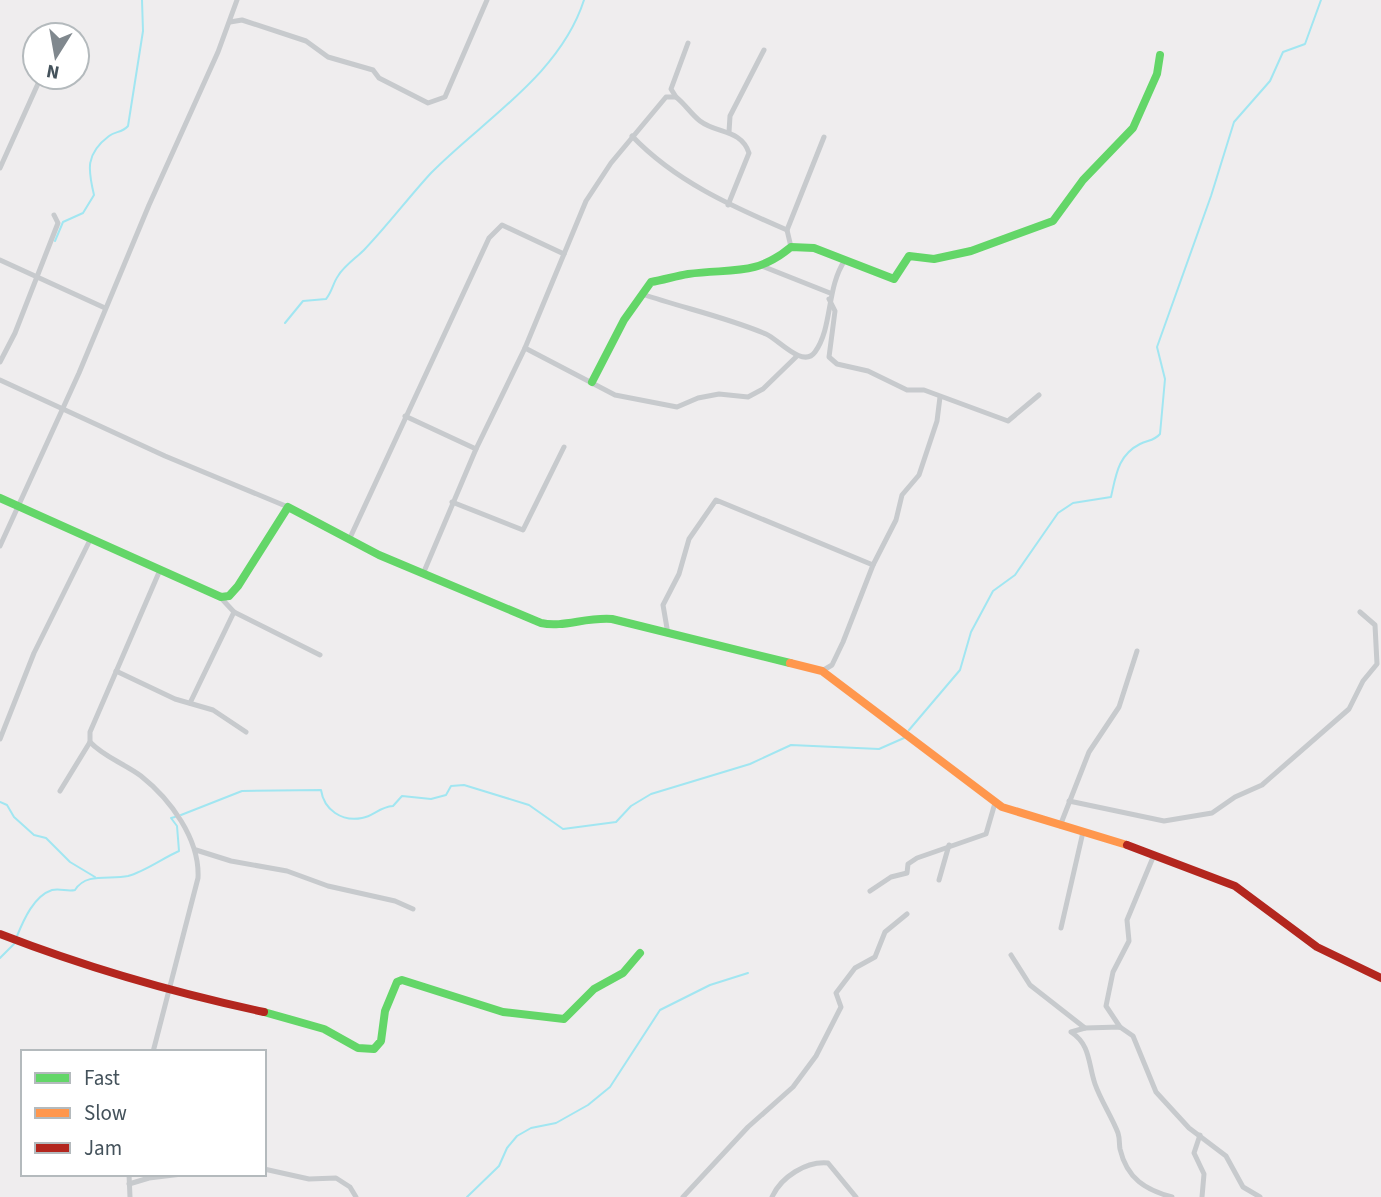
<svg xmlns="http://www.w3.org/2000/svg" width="1381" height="1197" viewBox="0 0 1381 1197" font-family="'Source Sans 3',sans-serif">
<rect width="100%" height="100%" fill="#efedee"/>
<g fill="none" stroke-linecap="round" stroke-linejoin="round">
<!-- stream -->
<g stroke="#a1e6f1" stroke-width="2">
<path d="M55,241L63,222L83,213L94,195C88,170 85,154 109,136C115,131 122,133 128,126L143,31L142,0"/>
<path d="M285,323L303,301L326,299C332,292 333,283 338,276C344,266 356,258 364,250C388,225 408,198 431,173C483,120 560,75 584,0"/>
<path d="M909,730L960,670L971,632L993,591L1015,575L1058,513L1073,503L1111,497C1116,475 1118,455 1140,444C1148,440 1154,441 1160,434L1165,379L1157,347L1211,196L1234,122L1270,81L1283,52L1305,44L1321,0"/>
<polyline points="0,802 7,805 14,817 34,835 46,838 70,862 95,877"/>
<path d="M181,815L242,791L321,790C324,810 342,822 362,818C374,816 379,807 393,806L402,796L431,799L446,795L451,786L464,785L529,805L563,829L616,822L631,806L651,794L750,764L791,745L879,749L904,738"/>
<path d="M17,936C24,919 34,896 52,890C61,888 67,892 75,890C86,872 110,880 128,876C144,872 163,858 179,851L177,826L171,818L175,817"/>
<polyline points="0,958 14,944"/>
<polyline points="467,1197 499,1166 507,1148 517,1136 531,1128 556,1123 588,1105 610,1087 660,1010 710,985 748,973"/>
</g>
<!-- street -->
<g stroke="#c7cacd" stroke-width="5">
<polyline points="230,22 242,20 306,41 328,57 373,70 379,78 428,103 445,97 487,0"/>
<polyline points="676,97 671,89 688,43"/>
<polyline points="729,132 730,116 764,50"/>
<path d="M632,136C675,181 731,206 787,230"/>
<polyline points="0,168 41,77"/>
<polyline points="791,247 787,230 824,137"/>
<polyline points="0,260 105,308"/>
<polyline points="762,266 830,293"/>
<path d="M642,294C683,308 726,317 766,334C778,339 803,369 815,352C833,327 826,288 845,260"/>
<polyline points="829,299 835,311 829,357 837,364 868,371 907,390 924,390 1008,421 1039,395"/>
<polyline points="525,348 615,395 677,407 698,398 719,394 748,397 763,389 797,356"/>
<polyline points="0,362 15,333 58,223 54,215"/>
<polyline points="0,380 165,456 288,507"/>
<polyline points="405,416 476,449"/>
<polyline points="452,502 523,530 564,447"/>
<polyline points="349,540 489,238 502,225 564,254"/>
<polyline points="0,546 79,373 149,205 218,52 237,0"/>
<path d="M423,574L476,449L525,348L586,201L611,163L666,97H676C685,104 691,114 700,121C717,134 741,129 749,153L728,205"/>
<polyline points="221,598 234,612 320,655"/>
<polyline points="668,634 663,605 679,574 689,539 716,500 873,565"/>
<polyline points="116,671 175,699 213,710 246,732"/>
<polyline points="822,671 832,665 843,642 873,565 896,520 902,495 919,475 937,421 940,397"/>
<polyline points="190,703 234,612"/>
<polyline points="0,739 34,653 91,538"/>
<path d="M90,742C104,757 125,764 141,776C170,799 200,839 198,878L153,1052"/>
<polyline points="60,791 90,742 90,732 160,570"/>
<polyline points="1069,801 1164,821 1212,813 1235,797 1262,785 1349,709 1363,681 1377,664 1375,625 1360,612"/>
<polyline points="1060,826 1089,752 1119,707 1137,651"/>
<polyline points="196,850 231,861 287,871 328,886 395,901 413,909"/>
<polyline points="939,880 949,845"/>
<polyline points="870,891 891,877 907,873 908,864 917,858 986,834 995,803"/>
<polyline points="1061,928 1083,832"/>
<polyline points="1011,955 1030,985 1085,1028 1120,1027 1133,1036 1156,1092 1189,1128 1226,1156 1243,1187 1260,1197"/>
<polyline points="1120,1027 1106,1006 1113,972 1129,941 1127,920 1154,855"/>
<path d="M1085,1028L1071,1032C1091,1045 1088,1064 1095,1084C1101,1101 1112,1117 1118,1133C1120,1139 1119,1144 1120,1149C1127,1179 1146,1190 1172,1197"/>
<polyline points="1200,1135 1194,1153 1204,1174 1202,1197"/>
<polyline points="264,1169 309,1179 336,1178 350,1187 356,1197"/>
<polyline points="129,1174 130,1197"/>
<polyline points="129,1184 149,1178 182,1174"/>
<polyline points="683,1197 748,1127 793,1087 816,1056 841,1007 836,993 855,968 875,957 885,932 907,914"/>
<path d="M772,1197C781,1177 806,1161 828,1163L856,1197"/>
</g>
<!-- fast -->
<g stroke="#63d668" stroke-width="8">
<path d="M592,382L624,320L651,282C663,280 676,276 688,274C731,268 755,277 791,247L814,248L894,279L909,256L934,259L971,251L1053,221L1083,180L1133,128L1157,74L1160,55"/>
<path d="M0,498L221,597L229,596L238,586L288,507L379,555L541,623C563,628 585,617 612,619L790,663"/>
<polyline points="264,1012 324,1029 358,1048 374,1049 381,1041 385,1011 397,982 402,980 503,1012 564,1019 594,989 623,973 640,953"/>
</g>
<!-- slow -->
<polyline stroke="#ff974d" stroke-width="8" points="790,663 822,671 1002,807 1127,845"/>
<!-- jam -->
<g stroke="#b3261e" stroke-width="8">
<polyline points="1127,845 1235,886 1317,947 1381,978"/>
<path d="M0,934C85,967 175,993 264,1012"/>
</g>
</g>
<!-- legend -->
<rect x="21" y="1050" width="245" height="126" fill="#ffffff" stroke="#b4babd" stroke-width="2"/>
<rect x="35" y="1073" width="35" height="10" fill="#63d668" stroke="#b4babd" stroke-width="2"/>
<text x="84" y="1085" font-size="21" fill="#44525b">Fast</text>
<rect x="35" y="1108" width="35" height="10" fill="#ff974d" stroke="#b4babd" stroke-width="2"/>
<text x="84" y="1120" font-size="21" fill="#44525b">Slow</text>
<rect x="35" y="1143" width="35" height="10" fill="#b3261e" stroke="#b4babd" stroke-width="2"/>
<text x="84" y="1155" font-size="21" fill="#44525b">Jam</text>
<!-- north arrow -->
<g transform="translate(56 56) rotate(191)"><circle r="33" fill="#ffffff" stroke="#b4babd" stroke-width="2"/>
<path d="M0-5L12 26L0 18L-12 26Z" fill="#80888e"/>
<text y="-10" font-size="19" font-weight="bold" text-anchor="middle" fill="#44525b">N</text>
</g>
</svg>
